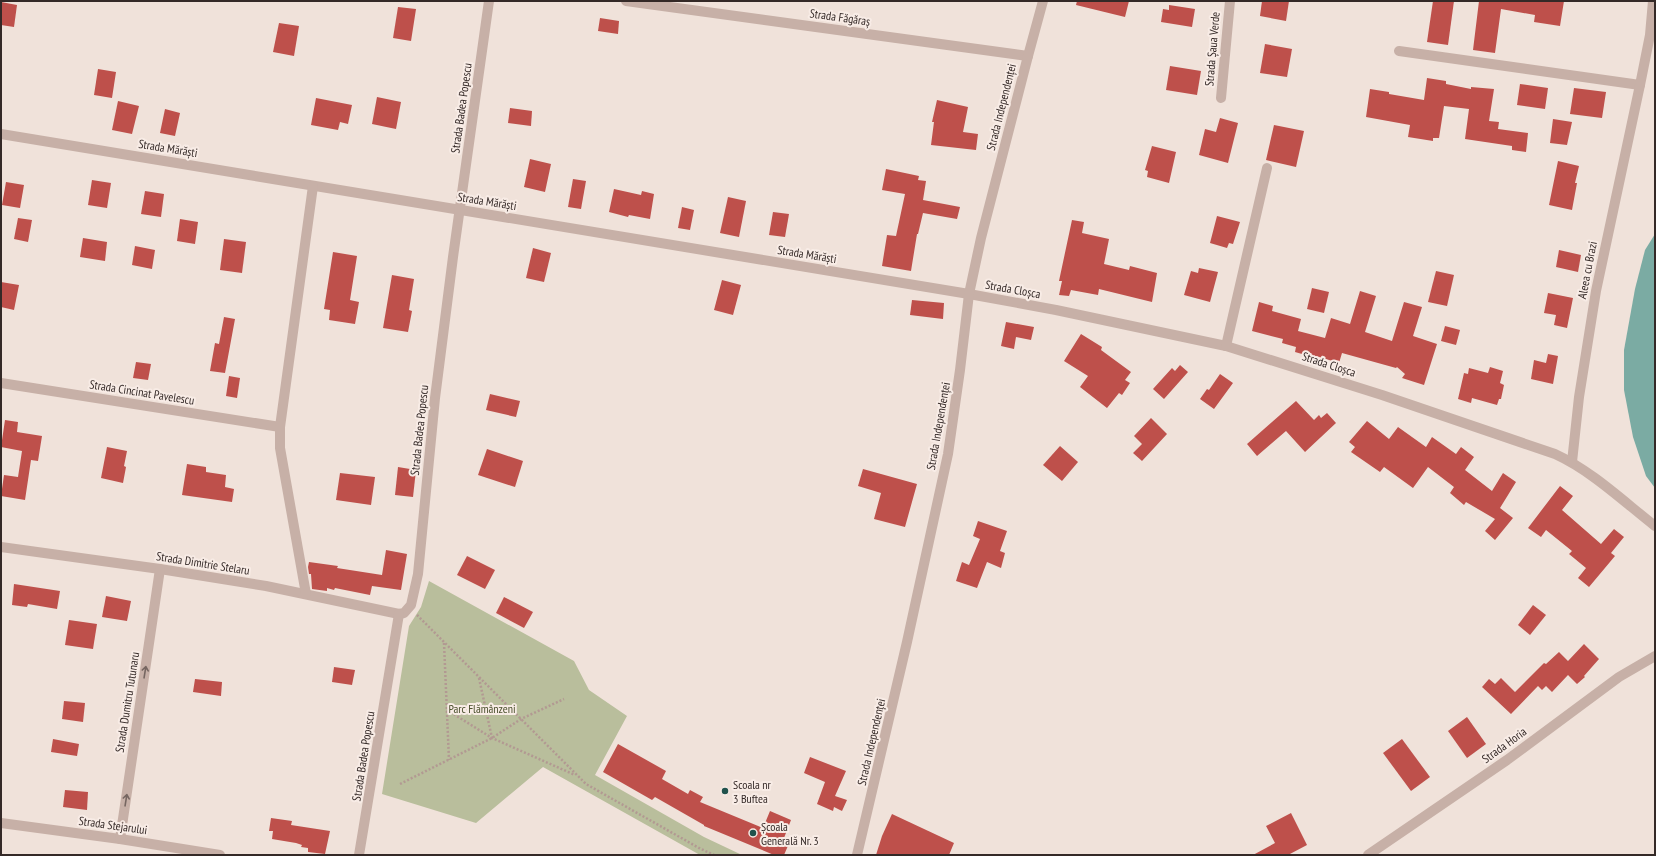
<svg xmlns="http://www.w3.org/2000/svg" width="1656" height="856" viewBox="0 0 1656 856" font-family="'PT Sans Narrow',sans-serif">
<rect width="100%" height="100%" fill="#f0e2da"/>
<!-- green -->
<polygon fill="#b9be9c" points="429,581 574,661 589,690 627,716 595,775 704,837 742,855 700,855 543,767 476,823 382,794 409,626 421,607"/>
<!-- water -->
<polygon fill="#7baba3" points="1655,234 1655,488 1646,476 1633,437 1624,390 1624,350 1635,289 1645,250"/>
<!-- building -->
<g fill="#be504b">
<polygon points="1077,1 1129,1 1125,17 1076,5"/>
<polygon points="1262,1 1289,1 1286,21 1260,16"/>
<polygon points="1433,1 1454,1 1448,45 1427,42"/>
<polygon points="1479,1 1564,1 1560,26 1534,22 1535,15 1501,9 1495,53 1473,50"/>
<polygon points="1,2 17,5 14,27 1,25"/>
<polygon points="1169,5 1195,9 1192,27 1161,22 1163,9 1169,10"/>
<polygon points="398,7 416,9 411,41 393,38"/>
<polygon points="600,18 619,21 618,34 598,31"/>
<polygon points="279,23 299,26 294,56 273,52"/>
<polygon points="1265,44 1292,49 1287,77 1260,73"/>
<polygon points="1170,66 1201,71 1197,95 1166,90"/>
<polygon points="98,69 116,72 112,98 94,95"/>
<polygon points="1427,78 1446,81 1446,84 1471,89 1471,87 1494,89 1489,121 1499,122 1498,129 1528,133 1526,152 1512,150 1512,146 1465,139 1469,109 1444,106 1439,138 1433,138 1433,141 1408,137 1410,125 1366,117 1370,89 1389,92 1389,94 1424,100"/>
<polygon points="1520,84 1548,88 1545,109 1517,105"/>
<polygon points="1574,88 1606,92 1602,118 1570,114"/>
<polygon points="377,97 401,102 396,129 372,124"/>
<polygon points="316,98 352,105 348,124 340,122 338,130 311,125"/>
<polygon points="937,100 968,107 963,132 978,134 976,150 931,145 934,122 932,122"/>
<polygon points="118,101 139,106 132,134 112,130"/>
<polygon points="510,108 532,111 531,126 508,123"/>
<polygon points="165,109 180,113 175,136 160,133"/>
<polygon points="1220,118 1238,123 1228,163 1199,155 1205,129 1216,132"/>
<polygon points="1553,119 1572,122 1567,145 1550,143"/>
<polygon points="1274,125 1304,131 1296,167 1266,160"/>
<polygon points="1152,146 1176,152 1169,183 1147,177 1148,171 1145,170"/>
<polygon points="530,159 551,164 545,192 524,187"/>
<polygon points="1558,161 1579,166 1575,183 1577,183 1572,210 1549,205"/>
<polygon points="886,169 919,176 918,180 926,181 923,200 960,207 957,219 923,213 918,234 917,234 911,271 882,266 887,235 896,236 905,194 882,190"/>
<polygon points="573,179 586,181 581,209 568,207"/>
<polygon points="92,180 111,183 107,208 88,205"/>
<polygon points="6,182 24,185 20,208 2,205"/>
<polygon points="614,189 641,195 642,191 654,194 650,219 629,215 628,217 609,212"/>
<polygon points="145,191 164,194 161,217 141,214"/>
<polygon points="728,197 746,201 739,237 720,233"/>
<polygon points="682,207 694,210 690,230 678,228"/>
<polygon points="773,212 789,214 785,237 769,235"/>
<polygon points="1217,216 1240,222 1233,244 1229,243 1227,248 1210,243"/>
<polygon points="18,218 32,220 28,242 14,239"/>
<polygon points="180,219 198,222 195,244 177,241"/>
<polygon points="1072,220 1084,222 1082,233 1109,239 1104,264 1129,270 1130,266 1157,273 1152,302 1099,289 1098,295 1071,290 1069,296 1059,295 1062,281 1059,281"/>
<polygon points="83,238 107,242 105,261 80,257"/>
<polygon points="224,239 246,242 242,273 220,270"/>
<polygon points="135,246 155,250 152,269 132,265"/>
<polygon points="533,248 551,253 544,282 526,278"/>
<polygon points="1559,250 1581,255 1578,272 1556,267"/>
<polygon points="333,252 357,256 350,300 359,302 355,324 329,320 330,310 324,309"/>
<polygon points="1199,268 1218,272 1210,302 1184,295 1191,271 1198,273"/>
<polygon points="1436,271 1454,275 1447,306 1428,302"/>
<polygon points="392,275 414,279 409,310 412,311 408,332 383,328"/>
<polygon points="722,280 741,285 733,315 714,310"/>
<polygon points="1,282 19,285 14,310 1,307"/>
<polygon points="1312,288 1329,292 1324,313 1307,309"/>
<polygon points="1360,291 1376,296 1365,332 1392,341 1404,302 1422,307 1413,336 1437,344 1424,385 1402,378 1405,374 1397,367 1396,368 1342,353 1339,363 1316,356 1316,358 1295,352 1296,347 1282,343 1283,339 1252,331 1259,302 1273,306 1272,311 1301,319 1298,331 1325,338 1331,318 1350,324"/>
<polygon points="1548,293 1573,298 1567,328 1554,325 1556,315 1544,313"/>
<polygon points="912,300 944,303 943,319 910,315"/>
<polygon points="224,317 235,319 225,373 210,371 215,343 219,344"/>
<polygon points="1006,322 1034,327 1031,340 1016,337 1014,349 1001,346"/>
<polygon points="1445,326 1460,330 1456,345 1441,341"/>
<polygon points="1081,334 1102,347 1101,350 1131,372 1125,380 1130,383 1122,395 1119,393 1107,408 1080,387 1088,376 1064,361"/>
<polygon points="1548,354 1558,356 1553,384 1531,379 1534,360 1546,363"/>
<polygon points="136,362 151,364 148,380 133,378"/>
<polygon points="1180,365 1188,372 1164,399 1153,389 1172,368 1175,371"/>
<polygon points="1490,367 1503,371 1500,383 1504,385 1501,399 1499,399 1497,405 1472,398 1471,403 1458,399 1464,373 1468,374 1469,368 1488,373"/>
<polygon points="1220,374 1233,383 1214,409 1200,399 1207,389 1209,390"/>
<polygon points="229,376 240,378 237,398 226,396"/>
<polygon points="490,394 520,401 516,417 486,410"/>
<polygon points="1296,401 1314,420 1319,415 1321,418 1327,413 1336,423 1305,452 1286,431 1257,456 1247,444"/>
<polygon points="1151,418 1167,434 1142,461 1133,453 1142,444 1134,436"/>
<polygon points="5,420 18,422 17,432 42,436 38,461 31,460 25,500 1,496 4,475 18,477 22,451 1,447"/>
<polygon points="1367,421 1389,439 1398,427 1426,447 1432,437 1456,454 1461,447 1474,457 1465,470 1492,491 1503,473 1516,482 1500,508 1513,518 1495,540 1485,531 1495,519 1466,502 1464,505 1450,493 1454,487 1428,467 1413,488 1384,467 1380,472 1351,452 1355,447 1349,442"/>
<polygon points="1060,446 1078,462 1062,481 1043,465"/>
<polygon points="107,447 127,451 124,466 126,467 123,483 101,478"/>
<polygon points="487,449 523,461 515,487 478,475"/>
<polygon points="187,464 206,467 206,472 226,475 225,487 234,489 232,502 182,495"/>
<polygon points="398,467 416,470 413,497 395,495"/>
<polygon points="863,469 917,484 905,527 874,519 881,493 858,486"/>
<polygon points="340,473 375,477 371,505 336,500"/>
<polygon points="1560,486 1573,496 1562,510 1601,544 1614,529 1624,537 1611,553 1615,556 1589,587 1578,578 1586,568 1569,554 1572,551 1546,530 1541,537 1528,528"/>
<polygon points="978,521 1007,531 1000,551 1005,553 1001,568 987,562 977,588 956,581 962,562 969,565 980,539 973,536"/>
<polygon points="386,550 407,554 401,590 372,586 370,595 335,588 334,590 327,588 327,591 312,589 311,574 309,574 308,567 309,562 338,566 337,568 382,575"/>
<polygon points="467,556 495,570 485,589 457,575"/>
<polygon points="14,584 60,591 57,609 28,604 27,607 12,605"/>
<polygon points="106,596 131,601 127,621 102,617"/>
<polygon points="504,597 533,612 524,628 496,613"/>
<polygon points="1533,605 1546,615 1530,635 1518,625"/>
<polygon points="69,620 97,624 93,649 65,645"/>
<polygon points="1584,644 1599,659 1584,676 1585,677 1577,684 1568,675 1552,692 1546,686 1542,690 1538,686 1511,714 1482,687 1489,679 1495,684 1501,678 1515,692 1544,663 1546,664 1559,652 1568,661"/>
<polygon points="334,667 355,670 352,685 332,682"/>
<polygon points="195,679 222,682 221,696 193,692"/>
<polygon points="64,701 85,703 83,722 62,719"/>
<polygon points="1467,717 1486,744 1467,758 1448,731"/>
<polygon points="53,739 79,744 77,756 51,752"/>
<polygon points="1402,739 1430,777 1411,791 1383,753"/>
<polygon points="618,744 666,771 662,779 688,794 690,790 703,797 700,802 763,828 770,811 791,820 784,838 790,841 784,855 774,855 704,826 704,825 655,797 652,800 603,772"/>
<polygon points="810,757 846,771 835,796 847,800 842,811 834,807 833,811 817,804 825,782 804,773"/>
<polygon points="65,790 88,792 87,810 63,807"/>
<polygon points="1291,813 1307,845 1288,855 1253,855 1275,843 1266,826"/>
<polygon points="892,814 954,843 949,855 876,855 882,836"/>
<polygon points="271,818 292,821 291,825 330,831 325,854 308,852 308,848 301,847 302,845 296,843 272,839 273,831 269,831"/>
</g>
<g fill="none" stroke-linecap="round" stroke-linejoin="round">
<!-- path -->
<g stroke="#b29992" stroke-width="2.5" stroke-dasharray="2 2" stroke-linecap="butt">
<polyline points="417,615 586,784 699,848 714,855"/>
<polyline points="444,643 449,760"/>
<polyline points="479,678 492,738"/>
<polyline points="447,710 492,738 575,775"/>
<polyline points="400,784 492,738 521,719 564,699"/>
</g>
<!-- minor -->
<g stroke="#c7b0a7" stroke-width="10">
<polyline points="626,1 1028,56"/>
<polyline points="1399,51 1640,85"/>
<polyline points="1221,98 1230,1"/>
<path d="M1,134L969,294L1056,310L1226,346L1382,395L1555,454C1592,471 1623,501 1655,526"/>
<polyline points="1226,346 1267,168"/>
<polyline points="1,383 280,427"/>
<polyline points="1572,462 1579,397 1596,291 1640,85 1650,35 1653,1"/>
<polyline points="1,547 160,569 266,586 399,614"/>
<polyline points="306,594 280,448 280,427 313,186"/>
<polyline points="399,614 404,613 411,605 418,574 435,398 453,257 489,1"/>
<polyline points="1,823 120,839 220,855"/>
<polyline points="120,839 160,569"/>
<polyline points="359,855 399,614"/>
<polyline points="857,855 907,642 948,454 960,370 969,294 981,238 1028,56 1043,1"/>
<polyline points="1368,855 1507,760 1619,677 1655,656"/>
</g>
</g>
<!-- one-way arrows -->
<defs><path id="oneway-shaft" d="M-6 0H5M1.5-3L5.5 0L1.5 3" fill="none" stroke-width="1.6" stroke-linecap="round" stroke-linejoin="round"/></defs>
<g stroke="#766661">
<use href="#oneway-shaft" transform="translate(145 672) rotate(-81)"/>
<use href="#oneway-shaft" transform="translate(126 800) rotate(-81)"/>
</g>
<!-- markers -->
<g fill="#20524c" stroke="#f8ece6" stroke-width="1.5">
<circle cx="725" cy="791" r="4"/>
<circle cx="753" cy="833" r="4"/>
</g>
<g text-anchor="middle" dominant-baseline="central" stroke-width="4" stroke-linejoin="round" paint-order="stroke">
<!-- street labels -->
<g font-size="12" fill="#342927" stroke="#f8ece6">
<text transform="translate(840 17) rotate(8)">Strada Făgăraș</text>
<text transform="translate(1212 49) rotate(-85)">Strada Șaua Verde</text>
<text transform="translate(1001 107) rotate(-76)">Strada Independenței</text>
<text transform="translate(461 108) rotate(-82)">Strada Badea Popescu</text>
<text transform="translate(168 148) rotate(9)">Strada Mărăști</text>
<text transform="translate(487 201) rotate(9)">Strada Mărăști</text>
<text transform="translate(807 254) rotate(9)">Strada Mărăști</text>
<text transform="translate(1587 270) rotate(-79)">Aleea cu Brazi</text>
<text transform="translate(1013 289) rotate(10)">Strada Cloșca</text>
<text transform="translate(1329 364) rotate(18)">Strada Cloșca</text>
<text transform="translate(142 392) rotate(9)">Strada Cincinat Pavelescu</text>
<text transform="translate(938 426) rotate(-80)">Strada Independenței</text>
<text transform="translate(419 430) rotate(-84)">Strada Badea Popescu</text>
<text transform="translate(203 563) rotate(9)">Strada Dimitrie Stelaru</text>
<text transform="translate(127 702) rotate(-81)">Strada Dumitru Tutunaru</text>
<text transform="translate(871 742) rotate(-77)">Strada Independenței</text>
<text transform="translate(1504 745) rotate(-36)">Strada Horia</text>
<text transform="translate(363 756) rotate(-81)">Strada Badea Popescu</text>
<text transform="translate(113 825) rotate(8)">Strada Stejarului</text>
</g>
<!-- park labels -->
<g font-size="12" fill="#4a502d" stroke="#f8ece6">
<text x="482" y="708">Parc Flămânzeni</text>
</g>
<!-- poi labels -->
<g font-size="12" fill="#342927" stroke="#f8ece6" text-anchor="start">
<text x="733" y="784">Scoala nr<tspan x="733" dy="14">3 Buftea</tspan></text>
<text x="761" y="826">Școala<tspan x="761" dy="14">Generală Nr. 3</tspan></text>
</g>
</g>
<!-- border -->
<rect width="1656" height="856" fill="none" stroke="#342927" stroke-width="4"/>
</svg>
